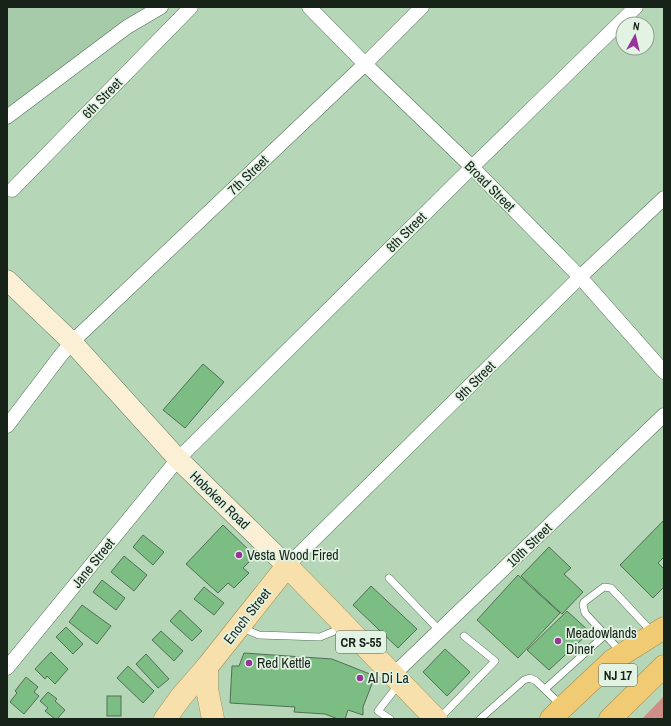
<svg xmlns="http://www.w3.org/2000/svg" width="671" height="726" viewBox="0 0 671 726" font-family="'Archivo Narrow',sans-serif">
<rect width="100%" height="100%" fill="#b6d6b8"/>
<!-- built -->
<polygon fill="#a5cba8" points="7,7 147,7 147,10 7,125"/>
<!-- green -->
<polygon fill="#cf8e86" points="664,696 664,719 642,719"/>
<!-- building -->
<g fill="#7cbd84" stroke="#526f55">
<polygon points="203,364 224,382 185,428 163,410"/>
<polygon points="664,520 664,557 658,563 664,569 664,587 653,598 620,565"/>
<polygon points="223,525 255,556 243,568 249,573 234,588 228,583 218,593 186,564"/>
<polygon points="143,535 164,552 153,565 133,547"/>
<polygon points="549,547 571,568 564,574 583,592 562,614 521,576"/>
<polygon points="124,556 147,575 134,591 111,572"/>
<polygon points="518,575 560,613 518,658 477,620"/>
<polygon points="102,580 125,598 116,610 93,592"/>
<polygon points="371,586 417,629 398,648 353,605"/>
<polygon points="204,587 224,603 214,615 194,599"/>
<polygon points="82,605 111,626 97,644 69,622"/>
<polygon points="180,610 202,631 192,641 170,621"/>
<polygon points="567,611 590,632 549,670 527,650"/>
<polygon points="66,627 83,644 73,654 56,637"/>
<polygon points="161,631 183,651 174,661 152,640"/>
<polygon points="445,649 470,672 447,696 423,672"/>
<polygon points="51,652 68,669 55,684 47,676 45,679 35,669"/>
<polygon points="244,653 332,659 375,676 363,707 363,715 348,710 345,719 338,719 325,714 294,712 295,707 230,703 232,666 239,666"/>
<polygon points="146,654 169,679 158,688 136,664"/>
<polygon points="128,666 154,691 143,703 117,678"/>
<polygon points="26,677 38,687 34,692 39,696 24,714 10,702 17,693 15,691"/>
<polygon points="48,692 57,699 55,701 65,710 57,719 55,719 45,711 48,708 40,701"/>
<rect x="107" y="696" width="14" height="20"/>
</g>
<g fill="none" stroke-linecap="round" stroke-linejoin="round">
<defs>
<g id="lane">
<polyline points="389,578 440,631"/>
<polyline points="242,628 259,635 320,637 344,627"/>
<polyline points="621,652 585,613 583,605 584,602 604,587 611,588 652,632"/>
<polyline points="545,689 605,635"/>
<polyline points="390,719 378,711 399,684"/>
<polyline points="439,719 495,661 464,636"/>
<polyline points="480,719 524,680 530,678 536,681 562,706"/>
</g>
<g id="street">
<polyline points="309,7 365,64 472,167 580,277 664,372"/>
<polyline points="7,117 127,27 161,7"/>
<polyline points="12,190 191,7"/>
<polyline points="7,426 61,355 72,342 365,64 422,7"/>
<polyline points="287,566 580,277 664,198"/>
<polyline points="7,668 178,459 472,167 636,7"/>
<polyline points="393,675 664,415"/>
</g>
<polyline id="secondary" points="7,280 72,342 178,459 287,566"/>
<g id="primary">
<polyline points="207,667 207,689 213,719"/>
<polyline points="165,719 181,697 207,667 287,566 436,719"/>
</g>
<g id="highway">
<polyline points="551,719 563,707 613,660 664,628"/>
<polyline points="610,719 664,666"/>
</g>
</defs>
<!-- lane casing -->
<use href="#lane" stroke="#537056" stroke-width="8"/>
<!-- street casing -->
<use href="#street" stroke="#537056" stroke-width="15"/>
<!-- secondary casing -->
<use href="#secondary" stroke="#537056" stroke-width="21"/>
<!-- primary casing -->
<use href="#primary" stroke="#a59053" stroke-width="23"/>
<!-- highway casing -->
<use href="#highway" stroke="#a59053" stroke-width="23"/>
<!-- lane -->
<use href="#lane" stroke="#fff" stroke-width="7"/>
<!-- street -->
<use href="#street" stroke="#fff" stroke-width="14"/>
<!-- secondary -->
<use href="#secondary" stroke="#fbefd5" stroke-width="20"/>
<!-- primary -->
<use href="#primary" stroke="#f7e0ab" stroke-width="22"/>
<!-- highway -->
<use href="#highway" stroke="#f1cb73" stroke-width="22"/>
</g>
<!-- markers -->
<g fill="#973399" stroke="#e2f2e3" stroke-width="1.5">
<circle cx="239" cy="555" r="4"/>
<circle cx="558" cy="641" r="4"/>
<circle cx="249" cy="663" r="4"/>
<circle cx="360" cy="678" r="4"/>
</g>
<g text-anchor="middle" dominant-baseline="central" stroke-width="3.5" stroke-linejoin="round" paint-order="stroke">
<!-- shield labels -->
<g fill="#e2f2e3" stroke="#546155" stroke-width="1">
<rect x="336" y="631" width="50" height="22" rx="3"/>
<rect x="599" y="664" width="38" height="22" rx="3"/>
</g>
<g font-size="13" font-weight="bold" fill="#172318">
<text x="361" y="642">CR S-55</text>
<text x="618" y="675">NJ 17</text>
</g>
<!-- street labels -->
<g font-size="14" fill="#172318" stroke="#e2f2e3">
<text transform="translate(102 98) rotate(-46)">6th Street</text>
<text transform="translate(248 175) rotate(-44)">7th Street</text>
<text transform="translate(490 186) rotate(45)">Broad Street</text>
<text transform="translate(406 232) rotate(-45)">8th Street</text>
<text transform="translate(475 381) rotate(-45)">9th Street</text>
<text transform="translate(220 500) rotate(44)">Hoboken Road</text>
<text transform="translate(529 545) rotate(-44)">10th Street</text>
<text transform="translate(93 563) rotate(-51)">Jane Street</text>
<text transform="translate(247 616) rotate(-52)">Enoch Street</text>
</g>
<!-- poi labels -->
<g font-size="14" fill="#172318" stroke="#e2f2e3" text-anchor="start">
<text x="247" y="555">Vesta Wood Fired</text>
<text x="566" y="633">Meadowlands<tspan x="566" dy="16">Diner</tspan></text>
<text x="257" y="663">Red Kettle</text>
<text x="368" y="678">Al Di La</text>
</g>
</g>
<!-- border -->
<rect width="671" height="726" fill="none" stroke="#172318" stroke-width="16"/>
<!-- north arrow -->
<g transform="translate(635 36) rotate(8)"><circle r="19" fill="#e2f2e3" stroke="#919f92"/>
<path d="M0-3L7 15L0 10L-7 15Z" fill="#973399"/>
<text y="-6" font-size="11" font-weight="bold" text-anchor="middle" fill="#172318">N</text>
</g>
</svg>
